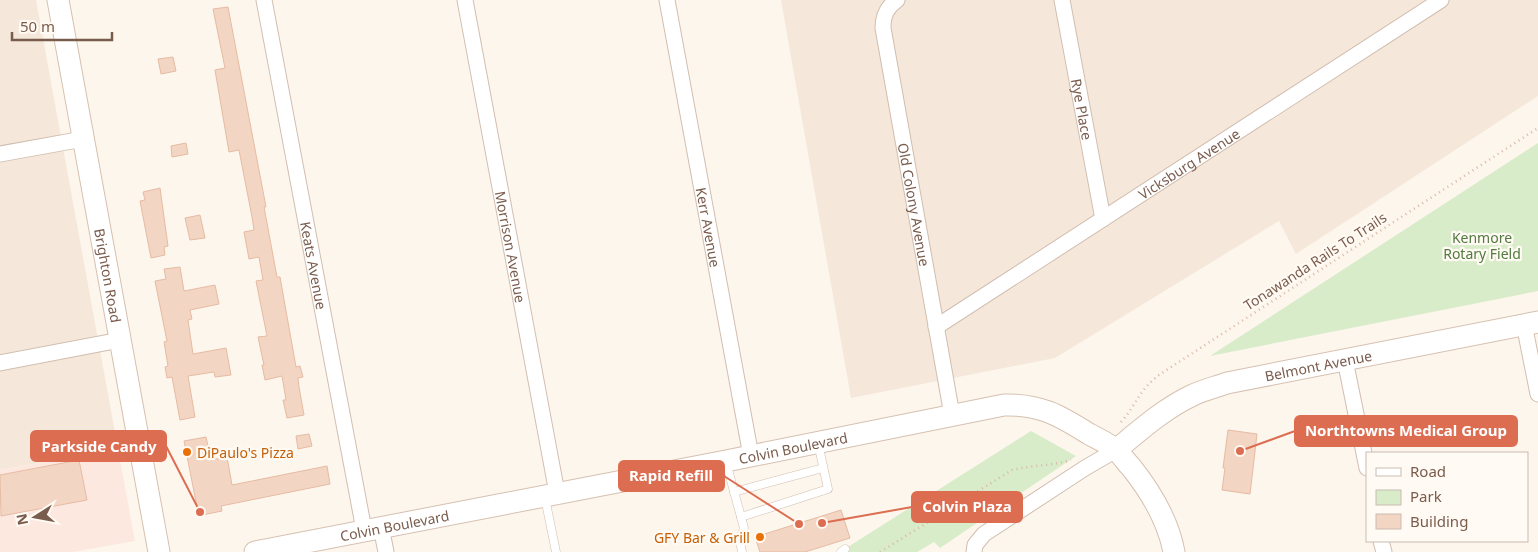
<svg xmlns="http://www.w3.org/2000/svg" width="1538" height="552" viewBox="0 0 1538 552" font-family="'Noto Sans',sans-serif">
<rect width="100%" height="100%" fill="#fdf6ec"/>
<!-- residential -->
<g fill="#f5e8da">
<polygon points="0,0 36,0 118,449 0,470"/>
<polygon points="781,0 1538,0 1538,96 1296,254 1279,221 1055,358 851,398"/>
</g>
<!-- commercial -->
<polygon fill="#fde8e0" points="118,449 135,541 73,552 0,552 0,470"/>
<!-- green -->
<g fill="#d8ecc9">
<polygon points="1538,143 1538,291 1210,356"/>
<polygon points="1031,431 1076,456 940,548 934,542 917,552 840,552"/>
</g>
<!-- building -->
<g fill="#f3d5c3" stroke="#e6bba3">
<polygon points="228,7 266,207 264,207 277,277 280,277 296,367 300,366 303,377 298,378 299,387 304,415 287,418 283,400 286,400 282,376 265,380 262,365 264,365 258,337 267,336 256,281 263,280 259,257 249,259 244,232 254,230 252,217 239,150 229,152 215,70 225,68 213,9"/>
<polygon points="173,57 176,71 161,74 158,59"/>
<polygon points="186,143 188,154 172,157 171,146"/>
<polygon points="160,188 168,246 164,247 165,255 151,258 140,201 145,200 143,192"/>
<polygon points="200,215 205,238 190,240 185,218"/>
<polygon points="180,267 184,291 215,285 219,304 190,310 192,319 188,320 193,354 226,348 231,375 215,377 214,372 188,376 195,417 180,420 172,377 167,378 165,367 168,366 164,342 167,341 155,281 166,279 164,269"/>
<polygon points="1228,430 1257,434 1250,494 1222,490 1225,468 1223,468"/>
<polygon points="309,434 312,446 298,449 296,436"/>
<polygon points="206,437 211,460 227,457 232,485 327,466 330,484 221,506 222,511 202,515 198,512 184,441"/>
<polygon points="79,460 87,500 1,516 0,475"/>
<polygon points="841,510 850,538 805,552 760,552 755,537"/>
</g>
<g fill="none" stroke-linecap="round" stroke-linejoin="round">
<defs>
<g id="lane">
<polyline points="726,462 744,528 740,541 742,552"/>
<polyline points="734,492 823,468"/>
<polyline points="545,498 556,552"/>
<polyline points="741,517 828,489 818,443"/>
<polyline points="841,552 845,549"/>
</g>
<g id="street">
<path id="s1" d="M264,0L364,530"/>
<path id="s2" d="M465,0L557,493"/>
<path id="s3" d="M667,0L751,456"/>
<path id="s4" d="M897,0C887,7 883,15 883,28L952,415"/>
<path id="s5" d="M1062,0L1103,219"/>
<polyline points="0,154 83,139"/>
<polyline points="1524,324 1538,394"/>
<path id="s6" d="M936,327L1441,0"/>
<polyline points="1345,360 1367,468"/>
<polyline points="0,363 120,340"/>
<polyline points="381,527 386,552"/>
<polyline points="1381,541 1384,552"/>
<polyline points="974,552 975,545 984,534 1085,468 1116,450"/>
</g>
<g id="secondary">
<path id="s7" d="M58,0L159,552"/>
<path id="s8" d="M1116,450C1140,430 1165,408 1193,395C1204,390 1216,387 1227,383L1538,322"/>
<path id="s9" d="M255,552L726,461L1004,405C1040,404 1059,415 1089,434C1098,439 1108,443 1116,450C1121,454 1126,462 1131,467C1151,492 1168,520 1174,552"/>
</g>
</defs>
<!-- lane casing -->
<use href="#lane" stroke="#d1beb0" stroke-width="9"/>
<!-- street casing -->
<use href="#street" stroke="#d1beb0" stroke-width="17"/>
<!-- secondary casing -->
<use href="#secondary" stroke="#d6c0b0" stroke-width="23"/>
<!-- path -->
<g stroke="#d9b8a5" stroke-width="2.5" stroke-dasharray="1 4" stroke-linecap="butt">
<path d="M1121,422C1137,404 1139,390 1159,375L1538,128"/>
<path d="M880,552L1012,470C1032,465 1052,466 1071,460"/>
</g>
<!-- lane -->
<use href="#lane" stroke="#fff" stroke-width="8"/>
<!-- street -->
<use href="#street" stroke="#fff" stroke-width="15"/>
<!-- secondary -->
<use href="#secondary" stroke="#fff" stroke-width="21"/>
</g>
<!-- markers -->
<g fill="#e8710a" stroke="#fffaf3" stroke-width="2">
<circle cx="187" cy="452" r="5"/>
<circle cx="760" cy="537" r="5"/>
</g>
<g text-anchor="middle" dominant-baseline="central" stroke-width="4.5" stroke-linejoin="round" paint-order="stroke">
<!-- street labels -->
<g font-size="14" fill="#7a5c4d" stroke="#fffaf3">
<text stroke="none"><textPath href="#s5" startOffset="111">Rye Place</textPath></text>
<text stroke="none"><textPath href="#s6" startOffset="301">Vicksburg Avenue</textPath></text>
<text stroke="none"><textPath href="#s4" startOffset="212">Old Colony Avenue</textPath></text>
<text stroke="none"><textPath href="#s3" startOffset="231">Kerr Avenue</textPath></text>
<text stroke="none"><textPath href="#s2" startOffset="251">Morrison Avenue</textPath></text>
<text transform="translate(1315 261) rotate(-33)">Tonawanda Rails To Trails</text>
<text stroke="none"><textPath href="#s1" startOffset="270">Keats Avenue</textPath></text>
<text stroke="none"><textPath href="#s7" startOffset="280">Brighton Road</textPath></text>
<text stroke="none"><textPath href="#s8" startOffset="224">Belmont Avenue</textPath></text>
<text stroke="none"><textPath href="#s9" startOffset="548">Colvin Boulevard</textPath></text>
<text stroke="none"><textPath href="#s9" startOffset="142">Colvin Boulevard</textPath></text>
</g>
<!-- park labels -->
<g font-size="14" fill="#537a41" stroke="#fffaf3">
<text x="1482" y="237">Kenmore<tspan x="1482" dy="16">Rotary Field</tspan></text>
</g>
<!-- food labels -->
<g font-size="14" fill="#c56008" stroke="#fffaf3" text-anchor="start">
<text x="197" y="452">DiPaulo's Pizza</text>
<text x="750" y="537" text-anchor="end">GFY Bar &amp; Grill</text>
</g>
</g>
<!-- callouts -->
<path fill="none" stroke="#dc6d51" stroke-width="2" d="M1240 451L1295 431M200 512L166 446M799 524L724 476M822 523L912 507"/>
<g fill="#dc6d51" stroke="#fffaf3" stroke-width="2">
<circle cx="1240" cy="451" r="5"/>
<circle cx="200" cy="512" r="5"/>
<circle cx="799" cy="524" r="5"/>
<circle cx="822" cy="523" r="5"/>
</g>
<g fill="#dc6d51" stroke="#dc6d51" stroke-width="2">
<rect x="1295" y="416" width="222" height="30" rx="5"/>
<rect x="31" y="431" width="135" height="30" rx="5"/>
<rect x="619" y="461" width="105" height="30" rx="5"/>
<rect x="912" y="492" width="110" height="30" rx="5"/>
</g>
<g font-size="15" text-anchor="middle" font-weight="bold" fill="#fff">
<text x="1406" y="436">Northtowns Medical Group</text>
<text x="99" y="452">Parkside Candy</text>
<text x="671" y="481">Rapid Refill</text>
<text x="967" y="512">Colvin Plaza</text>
</g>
<!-- legend -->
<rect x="1366" y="452" width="162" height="90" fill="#fffaf3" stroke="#cabbb1"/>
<rect x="1376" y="468" width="25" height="8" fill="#ffffff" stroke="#cabbb1"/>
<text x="1410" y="477" font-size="15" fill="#7a5c4d">Road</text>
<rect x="1376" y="490" width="25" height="15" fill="#d8ecc9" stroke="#cabbb1"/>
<text x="1410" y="502" font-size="15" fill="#7a5c4d">Park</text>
<rect x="1376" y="514" width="25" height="15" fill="#f3d5c3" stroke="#cabbb1"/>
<text x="1410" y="527" font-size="15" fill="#7a5c4d">Building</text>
<!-- north arrow -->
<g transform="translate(35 517) rotate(259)" stroke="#fffaf3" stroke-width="4" paint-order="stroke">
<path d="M0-4L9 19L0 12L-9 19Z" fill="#7a5c4d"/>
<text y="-8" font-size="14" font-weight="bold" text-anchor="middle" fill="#7a5c4d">N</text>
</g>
<!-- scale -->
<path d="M12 32v8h100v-8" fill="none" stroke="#7a5c4d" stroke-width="2.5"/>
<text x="20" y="32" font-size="15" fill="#7a5c4d" stroke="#fffaf3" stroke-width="4" paint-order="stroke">50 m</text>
</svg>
